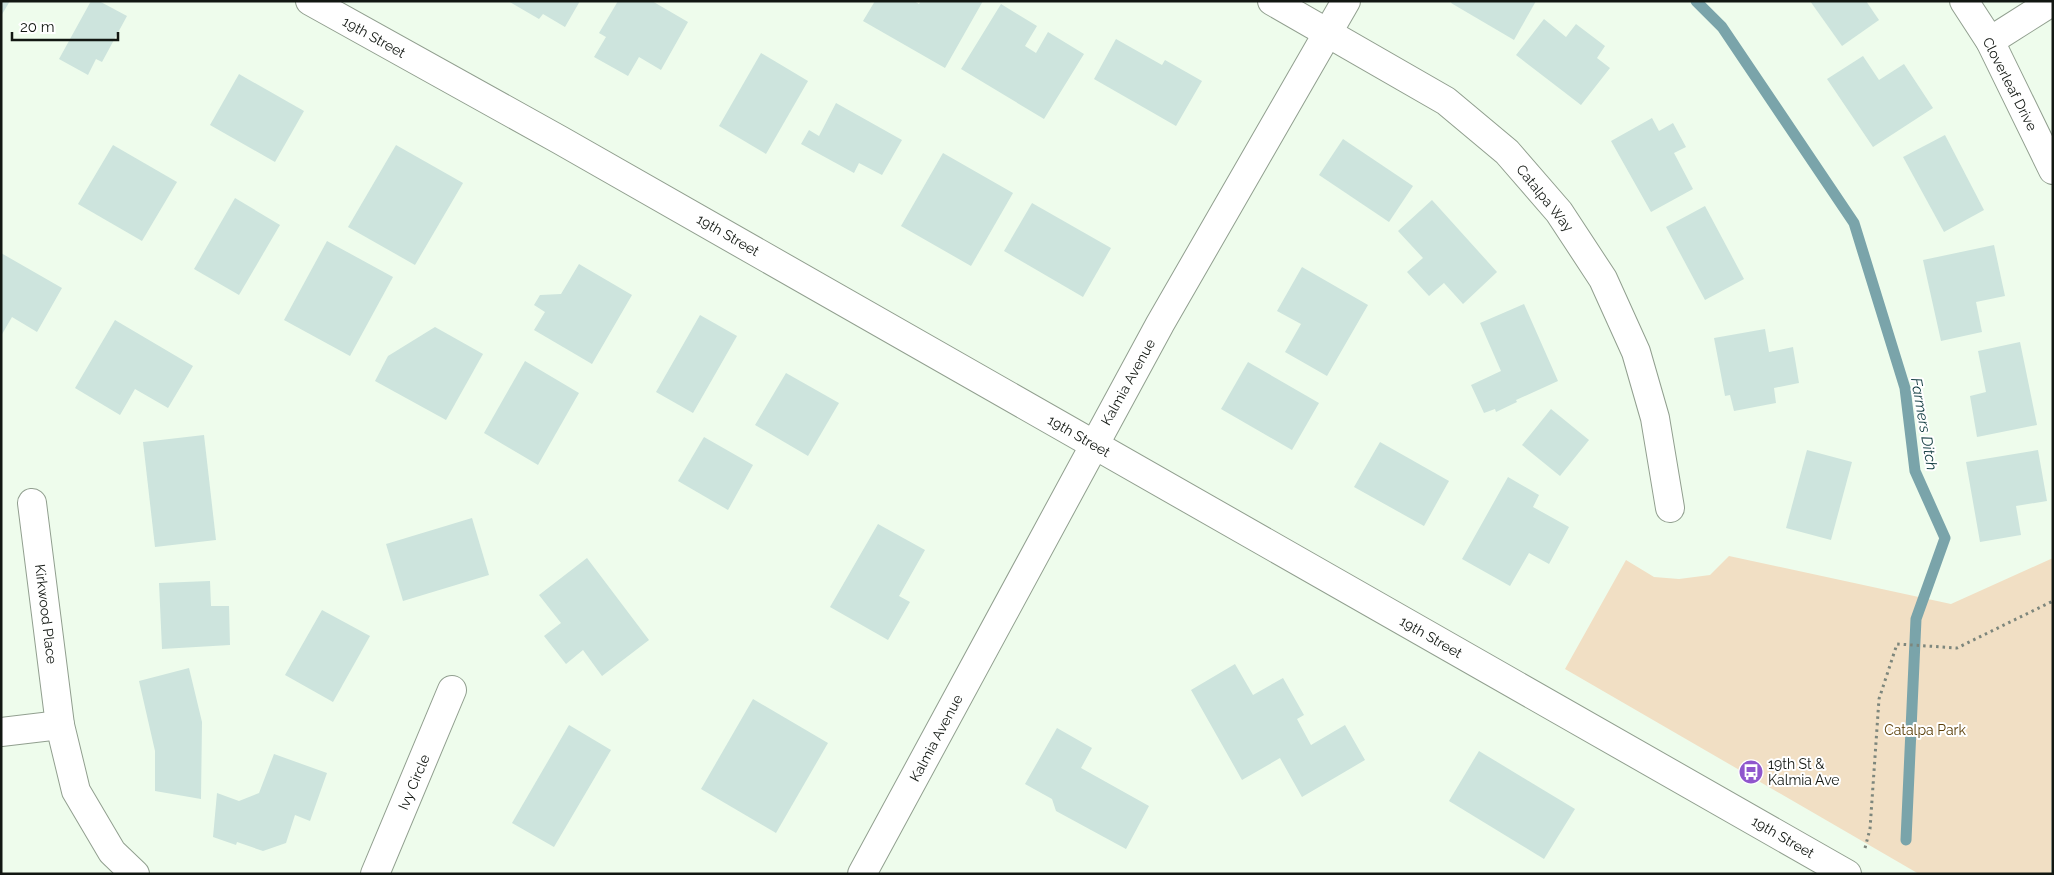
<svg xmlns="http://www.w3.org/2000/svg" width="2054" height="875" viewBox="0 0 2054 875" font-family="Raleway,sans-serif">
<rect width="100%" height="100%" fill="#eefcec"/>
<!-- green -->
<polygon fill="#f1dfc4" points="1729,556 1951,604 2053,558 2051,874 1919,874 1565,669 1626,560 1654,577 1679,579 1710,575"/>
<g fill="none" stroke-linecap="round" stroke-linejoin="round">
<!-- stream -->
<polyline stroke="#7aa4aa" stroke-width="11" points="1696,1 1722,27 1854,223 1905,388 1915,471 1945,538 1916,619 1906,840"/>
</g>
<!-- building -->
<g fill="#cde4dd">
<polygon points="1,1 10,1 1,16"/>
<polygon points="91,1 99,1 127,16 102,62 96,59 88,75 59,59"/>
<polygon points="508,1 580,1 565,27 543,14 539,19"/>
<polygon points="618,1 652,1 688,22 661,70 639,57 628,76 594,57 606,37 599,33"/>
<polygon points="875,1 914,1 919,4 921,1 983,1 945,68 863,21"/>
<polygon points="1452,1 1536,1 1514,40 1451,3"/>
<polygon points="1810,1 1866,1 1879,20 1842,46"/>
<polygon points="1001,4 1037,26 1025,46 1036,53 1048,32 1084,54 1044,119 961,69"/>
<polygon points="1544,19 1566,37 1576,24 1605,46 1597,58 1610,68 1581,105 1516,55"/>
<polygon points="1116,39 1162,65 1165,60 1202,81 1176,126 1094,79"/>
<polygon points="761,53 808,81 766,154 719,126"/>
<polygon points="1863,56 1879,80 1904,64 1933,108 1873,147 1827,79"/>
<polygon points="239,74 304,111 275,162 210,125"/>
<polygon points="836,103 902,140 882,175 859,163 854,173 801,144 809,130 819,136"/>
<polygon points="1652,118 1659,131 1673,123 1686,147 1674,153 1693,189 1651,212 1611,141"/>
<polygon points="1945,135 1984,210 1944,232 1903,157"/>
<polygon points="1343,139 1413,186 1389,222 1319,175"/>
<polygon points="113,145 177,182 142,241 78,204"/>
<polygon points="396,145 463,183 415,265 348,227"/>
<polygon points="943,153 1013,193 971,266 901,226"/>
<polygon points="235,198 280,225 239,295 194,269"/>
<polygon points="1432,200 1497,272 1463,304 1444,283 1429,296 1407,272 1423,258 1398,231"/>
<polygon points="1032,203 1111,248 1083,297 1004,251"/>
<polygon points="1705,206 1744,279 1705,300 1666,227"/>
<polygon points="327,241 393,277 350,356 284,320"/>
<polygon points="1994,245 2005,296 1976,302 1982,332 1941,341 1923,260"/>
<polygon points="1,253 62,288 37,332 12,317 1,336"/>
<polygon points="579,264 632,295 592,364 534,330 545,312 534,305 540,295 561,294"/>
<polygon points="1302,267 1368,305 1327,376 1285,352 1301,324 1277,311"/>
<polygon points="1524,304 1558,381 1516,400 1517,402 1496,412 1495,409 1484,413 1471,385 1501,371 1480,323"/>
<polygon points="700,315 737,336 693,413 656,392"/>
<polygon points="115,320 193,366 168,408 135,389 120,415 75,388"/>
<polygon points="435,327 483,354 446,420 375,381 388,356"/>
<polygon points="1765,329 1769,352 1793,347 1799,383 1774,388 1776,403 1734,411 1730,395 1725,396 1714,338"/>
<polygon points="2020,342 2037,425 1977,437 1970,396 1986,392 1978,351"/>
<polygon points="525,361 579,393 538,465 484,433"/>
<polygon points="1248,362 1319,403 1292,450 1221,409"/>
<polygon points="786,373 839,403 808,456 755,425"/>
<polygon points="1551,409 1589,440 1560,476 1522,445"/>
<polygon points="204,435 216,540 155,547 143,442"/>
<polygon points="704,437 753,465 728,510 678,481"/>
<polygon points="1380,442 1449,481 1424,526 1354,487"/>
<polygon points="1807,450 1852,462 1831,540 1786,528"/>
<polygon points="2038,450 2047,501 2016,506 2021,535 1980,542 1966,462"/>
<polygon points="1508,477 1539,495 1533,507 1569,527 1549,564 1529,553 1510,586 1462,559"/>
<polygon points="472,518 489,575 403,601 386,544"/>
<polygon points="878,524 925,550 899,596 910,602 888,640 830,607"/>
<polygon points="587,558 649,640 602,676 583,650 566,664 544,636 561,623 539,595"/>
<polygon points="210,581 211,606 229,606 230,645 162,649 159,583"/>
<polygon points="322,610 370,636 333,702 285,675"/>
<polygon points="1235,664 1253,695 1283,678 1304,715 1297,719 1311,745 1345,725 1365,760 1302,797 1280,758 1242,780 1191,690"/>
<polygon points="189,668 202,722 201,799 155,791 155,751 139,681"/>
<polygon points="753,699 828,743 776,833 701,789"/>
<polygon points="569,725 611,750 554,847 512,823"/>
<polygon points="1057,728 1092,748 1081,768 1149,806 1126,849 1056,811 1052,799 1025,784"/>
<polygon points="1479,751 1575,809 1544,859 1449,801"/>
<polygon points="274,754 327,773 310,821 295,815 286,843 263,851 237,842 236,845 213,837 217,793 239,801 259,793"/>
</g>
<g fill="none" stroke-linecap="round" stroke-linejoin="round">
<defs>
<g id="minor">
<polyline points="310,1 560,140 1847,874"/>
<polyline points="1272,1 1446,101 1507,152 1559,212 1603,279 1636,352 1655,418 1670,508"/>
<polyline points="1964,1 1990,41 2053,170"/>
<polyline points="1990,41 2053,1"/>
<polyline points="32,503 60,725 76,791 112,852 135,874"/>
<polyline points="1,732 60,725"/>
<polyline points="375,874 452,690"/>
<polyline points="862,874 1160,324 1346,1"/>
</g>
</defs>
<!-- minor casing -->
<use href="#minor" stroke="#919f8f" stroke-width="30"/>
<!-- path -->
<polyline stroke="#7d867c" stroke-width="3" stroke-dasharray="2.5 4" stroke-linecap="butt" points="1865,848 1870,829 1879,699 1897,644 1957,648 2053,601"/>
<!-- minor -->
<use href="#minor" stroke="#fff" stroke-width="28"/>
</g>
<!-- icons -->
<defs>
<symbol id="bus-disc" viewBox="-11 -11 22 22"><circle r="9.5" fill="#9056cd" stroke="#fff"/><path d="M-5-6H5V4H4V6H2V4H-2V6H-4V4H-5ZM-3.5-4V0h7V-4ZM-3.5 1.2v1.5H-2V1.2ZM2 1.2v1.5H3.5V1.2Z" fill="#fff"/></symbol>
</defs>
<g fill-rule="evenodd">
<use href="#bus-disc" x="1737" y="758" width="28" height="28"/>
</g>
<g text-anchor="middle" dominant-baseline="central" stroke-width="4" stroke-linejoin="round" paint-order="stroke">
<!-- street labels -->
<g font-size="14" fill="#121712" stroke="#fff">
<text transform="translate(374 37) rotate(29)">19th Street</text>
<text transform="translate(2010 84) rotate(63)">Cloverleaf Drive</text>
<text transform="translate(1545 198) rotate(51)">Catalpa Way</text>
<text transform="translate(728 235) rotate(30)">19th Street</text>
<text transform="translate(1128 382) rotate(-61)">Kalmia Avenue</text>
<text transform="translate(1079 436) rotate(30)">19th Street</text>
<text transform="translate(46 614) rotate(83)">Kirkwood Place</text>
<text transform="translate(1431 637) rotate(30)">19th Street</text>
<text transform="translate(936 738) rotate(-62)">Kalmia Avenue</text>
<text transform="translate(414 782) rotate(-67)">Ivy Circle</text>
<text transform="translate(1783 837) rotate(30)">19th Street</text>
</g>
<!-- park labels -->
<g font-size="14" fill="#5a3e07" stroke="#fff">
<text x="1925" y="730">Catalpa Park</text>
</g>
<!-- poi labels -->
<g font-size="14" fill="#121712" stroke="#fff" text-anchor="start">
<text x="1768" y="764">19th St &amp;<tspan x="1768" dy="16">Kalmia Ave</tspan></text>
</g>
<!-- water labels -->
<g font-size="15" font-style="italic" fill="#0d383d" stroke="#fff">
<text transform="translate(1924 424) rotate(80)">Farmers Ditch</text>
</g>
</g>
<!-- border -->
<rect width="2054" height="875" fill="none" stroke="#121712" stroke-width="5"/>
<!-- scale -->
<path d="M12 32v8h106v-8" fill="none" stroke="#121712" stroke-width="2.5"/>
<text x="20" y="32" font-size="15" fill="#121712" stroke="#ffffff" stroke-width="4" paint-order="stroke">20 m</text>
</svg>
